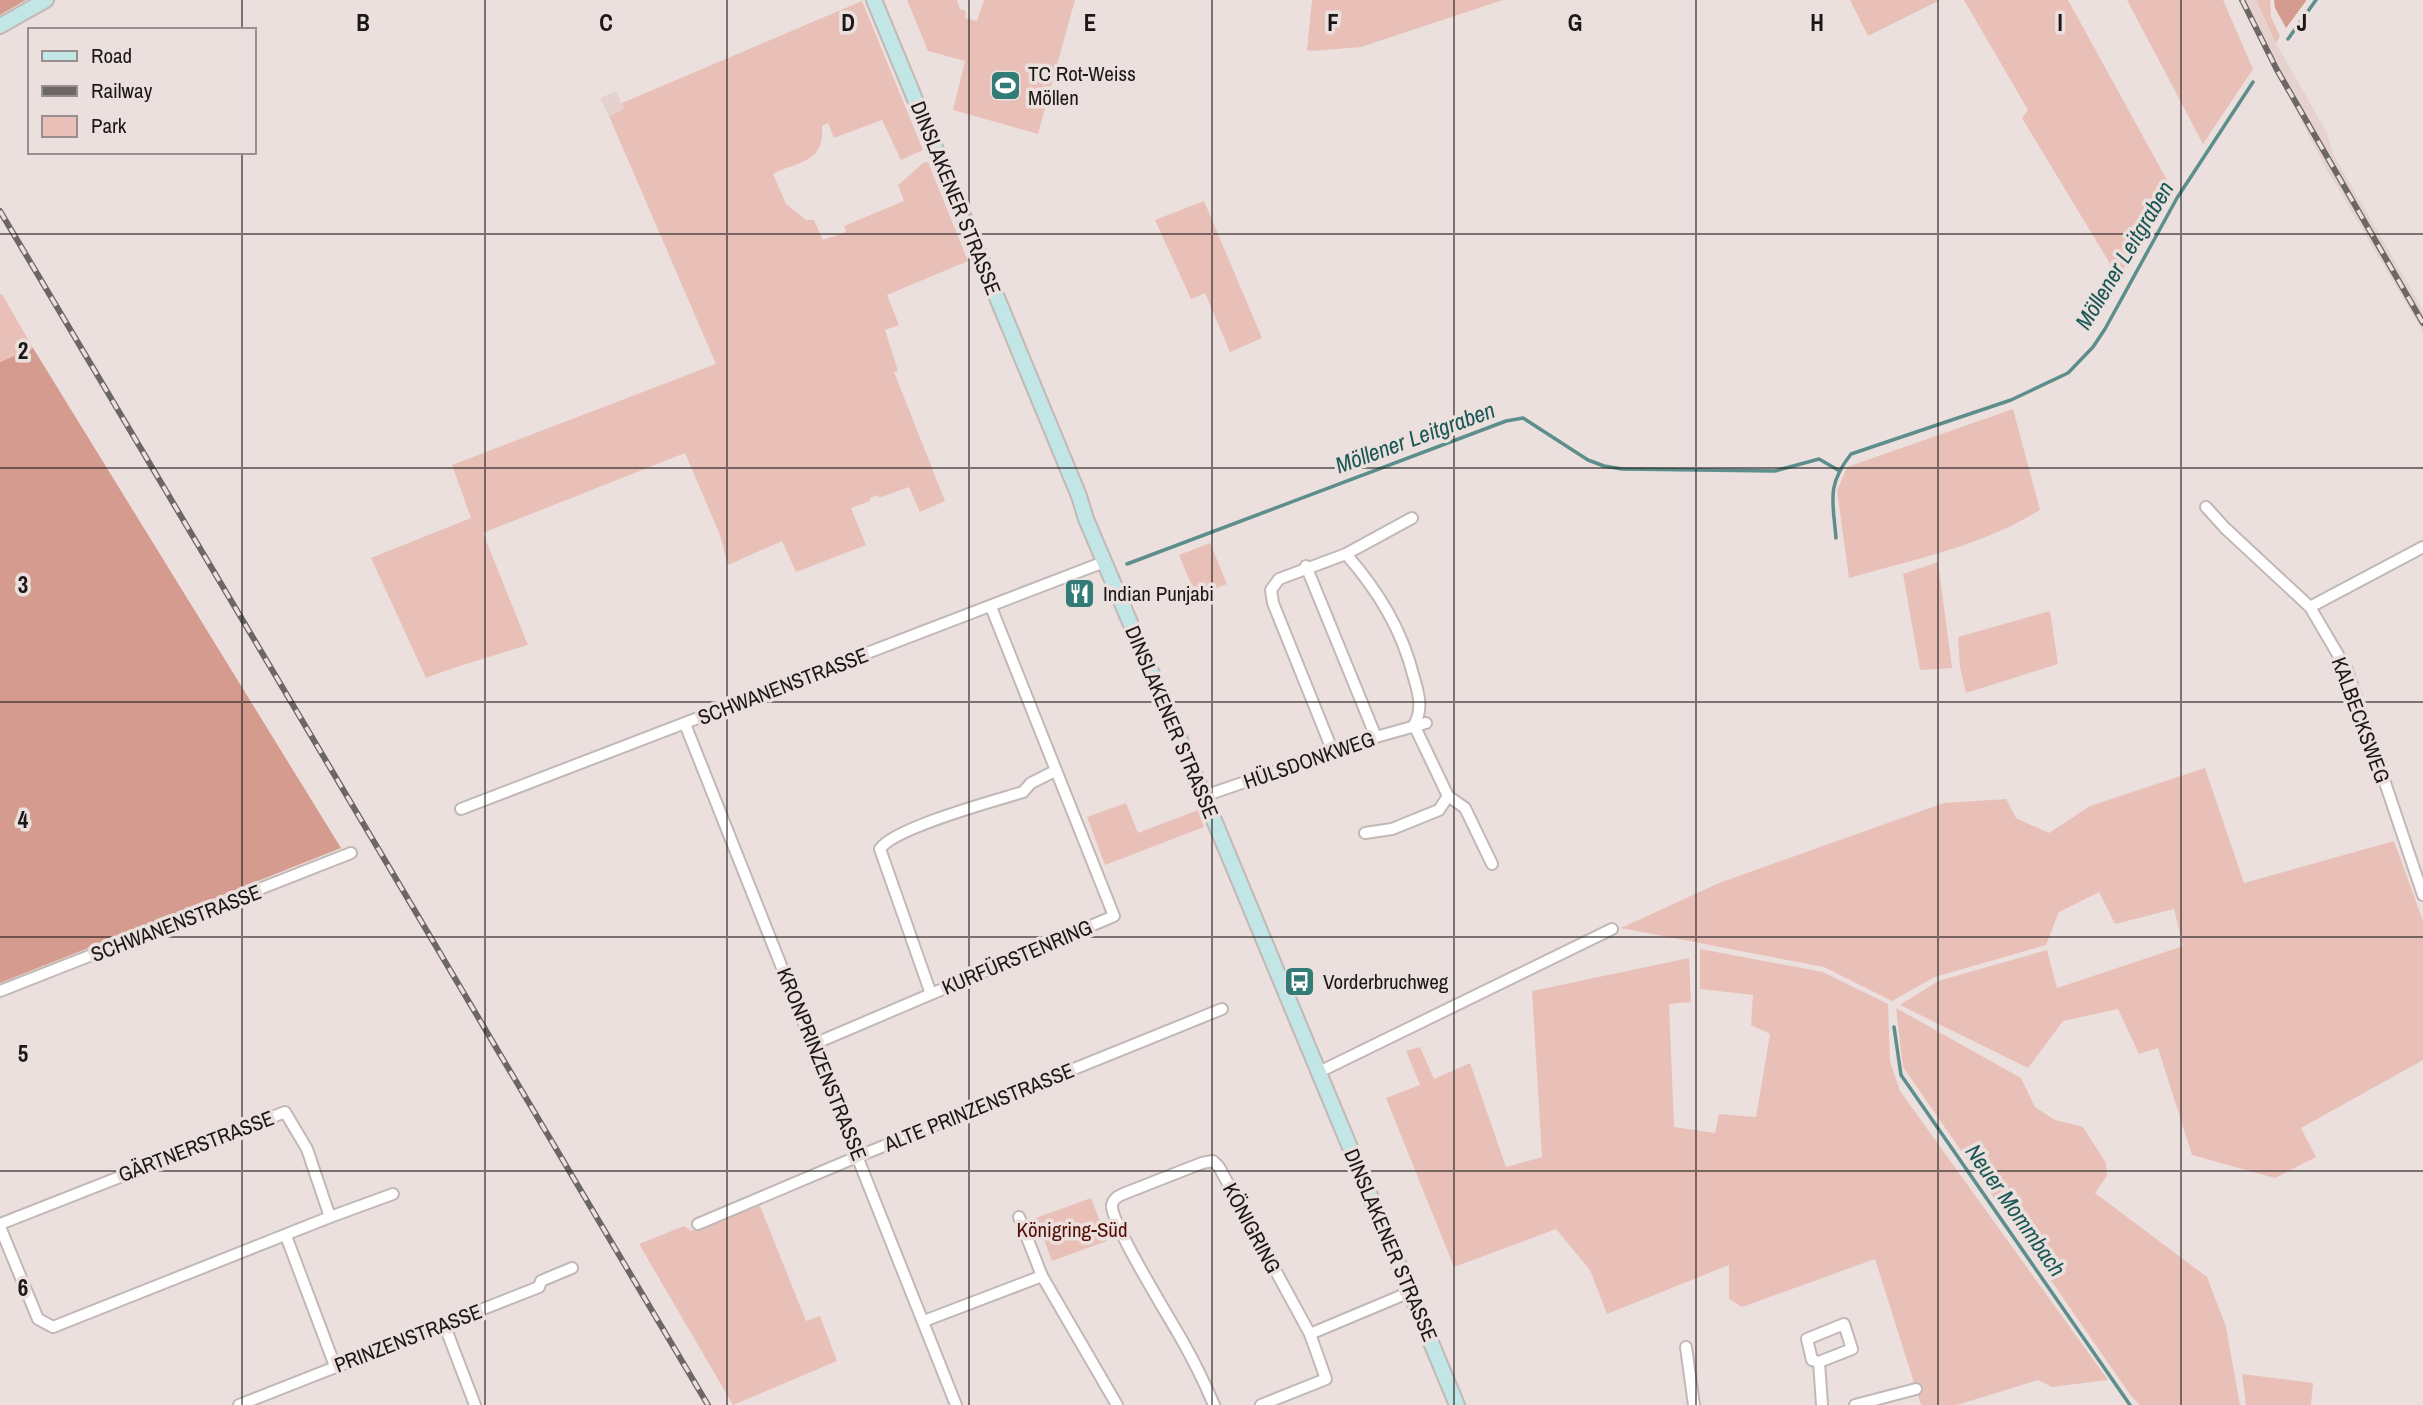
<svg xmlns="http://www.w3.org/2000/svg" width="2423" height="1405" viewBox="0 0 2423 1405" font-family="'Archivo Narrow',sans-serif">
<rect width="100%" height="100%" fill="#ebe0de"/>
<!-- built -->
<g fill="#e5d2ce">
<polygon points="2239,0 2256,0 2276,43 2327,133 2333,154 2423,310 2423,332 2323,163"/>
<polygon points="616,91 624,109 609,116 600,98"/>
</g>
<!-- green -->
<g fill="#e9c0b8">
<polygon points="907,0 957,0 960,9 966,11 965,18 977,21 984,0 1075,0 1038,134 953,110 965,61 928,51"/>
<polygon points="1312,0 1503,0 1361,47 1312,51 1307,50"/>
<polygon points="1850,0 1940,0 1868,36"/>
<polygon points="1964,0 2068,0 2173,191 2118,277 2022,118 2028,110"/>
<polygon points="2127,0 2223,0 2253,69 2203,144"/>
<polygon points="2256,0 2270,0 2271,17 2280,36 2276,43"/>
<path d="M862,1L923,150L901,160L882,120L834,138L828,123L822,126C825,163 799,161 773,174L786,204L806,220H814L823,240L846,232L844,226L904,201L898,185L923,163L928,162L968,261L887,295L899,325L885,330L898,371L894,372L945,501L920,512L909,487L879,498L878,495L870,498V501L851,508L866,545L796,572L782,541L728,565L720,535L685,453L483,533L528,645C493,656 460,665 426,678L371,558L471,518L452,465L716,364L609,116L624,109L622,103Z"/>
<polygon points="1204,201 1262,338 1230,352 1205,293 1191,299 1155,220"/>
<polygon points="2,294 33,348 0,362 0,295"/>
<path d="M2013,409L2040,510C1982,546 1913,560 1849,578L1837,491L1847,467Z"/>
<polygon points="1210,543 1227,584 1196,596 1179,555"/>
<polygon points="1938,562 1952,668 1920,670 1903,574"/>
<polygon points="2050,611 2058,664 1966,693 1960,667 1958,637"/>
<polygon points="2205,768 2244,883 2394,841 2423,921 2423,1060 2301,1128 2316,1157 2275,1178 2192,1155 2158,1048 2139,1054 2118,1009 2063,1021 2028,1068 1900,1005 1938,981 2047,950 2057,988 2183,946 2174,909 2115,924 2099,892 2059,912 2046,945 1935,977 1892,1001 1824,967 1621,928 1719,883 1944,803 2006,799 2016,818 2049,833 2090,806"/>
<polygon points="1126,803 1138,833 1198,810 1204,827 1105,865 1087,817"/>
<polygon points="1700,949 1823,972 1888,1004 1890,1061 1900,1091 2108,1380 2052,1387 2038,1380 1957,1405 1921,1405 1875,1259 1742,1307 1729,1299 1729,1265 1607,1314 1590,1270 1556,1229 1454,1267 1386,1098 1420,1085 1406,1051 1420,1047 1434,1079 1470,1063 1506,1167 1542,1157 1532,991 1689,958 1691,1002 1669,1004 1674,1127 1715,1133 1719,1114 1756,1117 1770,1034 1751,1025 1753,995 1700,989"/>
<polygon points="1896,1008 2021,1078 2035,1107 2055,1120 2083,1127 2106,1163 2107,1176 2095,1193 2207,1277 2226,1327 2240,1405 2140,1405 2131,1396 1903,1067"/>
<polygon points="1091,1198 1107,1241 1052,1261 1036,1218"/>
<polygon points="760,1206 806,1321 820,1316 837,1361 733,1405 639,1244 684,1226 691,1231"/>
<polygon points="2242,1374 2313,1383 2311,1405 2246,1405"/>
</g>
<!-- forest -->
<g fill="#d59b8f">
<polygon points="0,0 26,0 0,15"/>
<polygon points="2274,0 2306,0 2306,1 2286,28 2275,8"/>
<polygon points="33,348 341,848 0,983 0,362"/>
</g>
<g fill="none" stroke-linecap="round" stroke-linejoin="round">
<!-- stream -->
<g stroke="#5d8e8b" stroke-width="3.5">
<polyline points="2288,39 2316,0"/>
<path d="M1836,538C1833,501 1826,486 1851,454L2011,400L2068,373L2093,347L2105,329L2177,198L2253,82"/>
<polyline points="1127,564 1506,421 1523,418 1588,460 1604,466 1622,469 1775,471 1819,459 1838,470"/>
<polyline points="1894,1027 1901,1075 2130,1405"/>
</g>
<defs>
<g id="minor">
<polyline points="2206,507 2225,528 2310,607 2347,670 2423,895"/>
<path d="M1346,554C1378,591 1402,629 1414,678C1419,694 1423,710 1414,725L1448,796L1439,810L1392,829L1365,833"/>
<polyline points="1306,566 1376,737"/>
<polyline points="2310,607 2423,547"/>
<polyline points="685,724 956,1405"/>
<polyline points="1333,752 1273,603 1271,590 1279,579 1346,554 1412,518"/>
<polyline points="1204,796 1376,737 1426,723"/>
<polyline points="1448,796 1465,808 1492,864"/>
<polyline points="461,809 1104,562"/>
<polyline points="0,991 351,853"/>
<path d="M931,994L880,849C893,828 994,801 1023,792L1031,783L1055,771"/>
<polyline points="814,1044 1114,916 991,607"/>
<polyline points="1319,1072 1612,929"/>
<polyline points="330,1217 393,1194"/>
<polyline points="1019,1217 1042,1276 1117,1405"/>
<polyline points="0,1224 285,1112 307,1149 330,1217 53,1327 38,1319 0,1227"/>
<polyline points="698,1224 859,1156 1222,1009"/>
<polyline points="286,1236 335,1366"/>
<polyline points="924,1321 1042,1276"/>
<polyline points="444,1324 475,1405"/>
<polygon points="1844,1324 1852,1349 1819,1362 1812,1360 1807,1339"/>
<polyline points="1310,1334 1410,1292"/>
<polyline points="1686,1347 1694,1405"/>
<polyline points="1819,1362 1822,1405"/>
<polyline points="239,1405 539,1287 541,1281 572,1268"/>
<path d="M1214,1405C1205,1384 1195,1363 1183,1342C1171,1320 1110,1223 1112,1205C1113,1199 1118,1196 1123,1194L1202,1163L1213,1161L1219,1167L1310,1334L1326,1379L1261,1405"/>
<polyline points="1855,1405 1916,1389"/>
</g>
<g id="secondary">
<polyline points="874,0 1079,496 1086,519 1204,796 1457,1405"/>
<polyline points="0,26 46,0"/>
</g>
</defs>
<!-- minor casing -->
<use href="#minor" stroke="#c2b8b6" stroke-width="14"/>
<!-- secondary casing -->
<use href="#secondary" stroke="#c2b8b6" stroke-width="18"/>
<!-- minor -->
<use href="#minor" stroke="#fff" stroke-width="10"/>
<!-- secondary -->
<use href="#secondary" stroke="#c1e6e5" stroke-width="14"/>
<defs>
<g id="rail">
<polyline points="2242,0 2277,70 2423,323"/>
<polyline points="0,211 708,1405"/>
</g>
</defs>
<!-- rail casing -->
<use href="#rail" stroke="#6c6664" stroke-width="6"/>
<!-- rail -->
<use href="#rail" stroke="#ebe0de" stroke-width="3.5" stroke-dasharray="10" stroke-linecap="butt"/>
</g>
<!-- grid -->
<path fill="none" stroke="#1b1817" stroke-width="2" stroke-opacity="0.55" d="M242,0V30M485,0V1405M727,0V1405M969,0V1405M1212,0V1405M1454,0V1405M1696,0V1405M1938,0V1405M2181,0V1405M242,152V1405M0,234H2423M0,468H2423M0,702H2423M0,937H2423M0,1171H2423"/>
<!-- icons -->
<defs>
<symbol id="stadium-square" viewBox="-11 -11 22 22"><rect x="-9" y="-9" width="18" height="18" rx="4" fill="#327b77" stroke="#ebe0de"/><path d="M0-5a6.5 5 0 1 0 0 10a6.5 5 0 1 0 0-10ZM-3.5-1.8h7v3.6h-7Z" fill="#fff"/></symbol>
<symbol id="restaurant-square" viewBox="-11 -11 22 22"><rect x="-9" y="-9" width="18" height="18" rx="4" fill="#327b77" stroke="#ebe0de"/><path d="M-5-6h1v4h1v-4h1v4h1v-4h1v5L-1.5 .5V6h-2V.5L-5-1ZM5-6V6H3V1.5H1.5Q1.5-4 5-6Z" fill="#fff"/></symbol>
<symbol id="bus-square" viewBox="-11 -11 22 22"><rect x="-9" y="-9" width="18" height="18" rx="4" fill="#327b77" stroke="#ebe0de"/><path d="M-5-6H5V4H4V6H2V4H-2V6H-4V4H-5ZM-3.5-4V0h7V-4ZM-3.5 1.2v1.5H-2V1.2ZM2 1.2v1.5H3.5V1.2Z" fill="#fff"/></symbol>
</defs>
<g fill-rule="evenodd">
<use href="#stadium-square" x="988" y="68" width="35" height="35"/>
<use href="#restaurant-square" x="1062" y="576" width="35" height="35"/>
<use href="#bus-square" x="1282" y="964" width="35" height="35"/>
</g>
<g text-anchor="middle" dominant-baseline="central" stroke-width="7" stroke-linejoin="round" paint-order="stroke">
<!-- poi labels -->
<g font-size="21" fill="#1b1817" stroke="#ebe0de" text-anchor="start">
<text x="1028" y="73">TC Rot-Weiss<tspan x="1028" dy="24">Möllen</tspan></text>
<text x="1103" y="593">Indian Punjabi</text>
<text x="1323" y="981">Vorderbruchweg</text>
</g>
<!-- street labels -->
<g font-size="21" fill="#1b1817" stroke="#ebe0de">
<text transform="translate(956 198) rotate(68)">DINSLAKENER STRASSE</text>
<text transform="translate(783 686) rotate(-21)">SCHWANENSTRASSE</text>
<text transform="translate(2361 720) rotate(70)">KALBECKSWEG</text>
<text transform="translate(1172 722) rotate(67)">DINSLAKENER STRASSE</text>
<text transform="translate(1309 760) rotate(-19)">HÜLSDONKWEG</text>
<text transform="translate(176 923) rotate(-21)">SCHWANENSTRASSE</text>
<text transform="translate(1017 957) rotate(-23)">KURFÜRSTENRING</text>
<text transform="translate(822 1064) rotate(68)">KRONPRINZENSTRASSE</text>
<text transform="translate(979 1107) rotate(-22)">ALTE PRINZENSTRASSE</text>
<text transform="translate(196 1146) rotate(-21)">GÄRTNERSTRASSE</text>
<text transform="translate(1252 1228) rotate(62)">KÖNIGRING</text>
<text transform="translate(1391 1245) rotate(67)">DINSLAKENER STRASSE</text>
<text transform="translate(408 1338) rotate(-21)">PRINZENSTRASSE</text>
</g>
<!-- park labels -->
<g font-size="21" fill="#540e05" stroke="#ebe0de">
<text x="1072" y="1229">Königring-Süd</text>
</g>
<!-- water labels -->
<g font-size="23" font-style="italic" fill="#1a5855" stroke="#ebe0de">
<text transform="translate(2124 255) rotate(-59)">Möllener Leitgraben</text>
<text transform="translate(1415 437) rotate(-20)">Möllener Leitgraben</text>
<text transform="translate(2016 1210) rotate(55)">Neuer Mommbach</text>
</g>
</g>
<g font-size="23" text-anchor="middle" font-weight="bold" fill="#1b1817" stroke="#ebe0de" stroke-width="7" stroke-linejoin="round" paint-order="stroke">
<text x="363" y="31">B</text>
<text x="606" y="31">C</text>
<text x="848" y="31">D</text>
<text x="1090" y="31">E</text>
<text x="1333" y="31">F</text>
<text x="1575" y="31">G</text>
<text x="1817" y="31">H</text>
<text x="2060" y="31">I</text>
<text x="2302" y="31">J</text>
<text x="23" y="359">2</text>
<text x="23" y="593">3</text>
<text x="23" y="828">4</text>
<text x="23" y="1062">5</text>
<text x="23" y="1296">6</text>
</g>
<!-- legend -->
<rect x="28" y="28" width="228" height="126" fill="#ebe0de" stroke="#98908e" stroke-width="2"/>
<rect x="42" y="51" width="35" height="10" fill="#c1e6e5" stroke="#98908e" stroke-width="2"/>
<text x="91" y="63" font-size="21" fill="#1b1817">Road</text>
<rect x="42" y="86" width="35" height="10" fill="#6c6664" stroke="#98908e" stroke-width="2"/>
<text x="91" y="98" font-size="21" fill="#1b1817">Railway</text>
<rect x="42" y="116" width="35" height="21" fill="#e9c0b8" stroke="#98908e" stroke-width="2"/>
<text x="91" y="133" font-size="21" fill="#1b1817">Park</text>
</svg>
